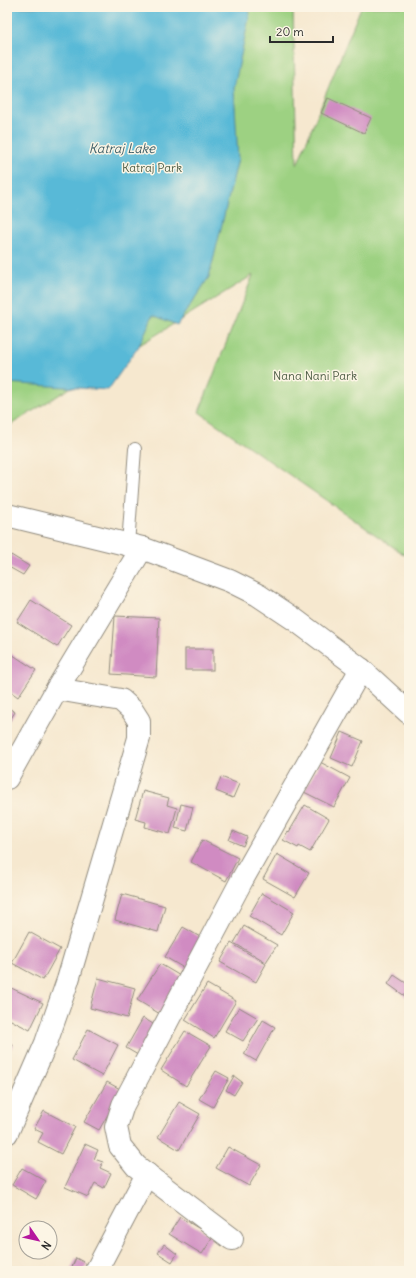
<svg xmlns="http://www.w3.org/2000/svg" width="416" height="1278" viewBox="0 0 416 1278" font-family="Delius,sans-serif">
<rect width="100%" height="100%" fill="#fcf5e5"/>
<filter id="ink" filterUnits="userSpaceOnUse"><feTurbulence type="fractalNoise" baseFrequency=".025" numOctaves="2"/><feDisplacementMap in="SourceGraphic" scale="8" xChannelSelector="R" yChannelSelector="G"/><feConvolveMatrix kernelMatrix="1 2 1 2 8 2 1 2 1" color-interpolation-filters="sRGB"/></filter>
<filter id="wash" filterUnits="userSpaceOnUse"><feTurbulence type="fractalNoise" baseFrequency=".012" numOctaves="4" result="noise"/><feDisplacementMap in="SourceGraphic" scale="16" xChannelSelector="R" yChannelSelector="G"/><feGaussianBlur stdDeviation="0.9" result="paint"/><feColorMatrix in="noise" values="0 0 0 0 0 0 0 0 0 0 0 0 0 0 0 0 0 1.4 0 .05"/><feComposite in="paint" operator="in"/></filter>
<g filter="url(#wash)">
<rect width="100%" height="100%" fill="#f6e8cf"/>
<!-- green -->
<polygon fill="#9dd182" stroke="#647e56" points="7,7 293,7 297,165 361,7 409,7 409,558 199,412 253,275 7,427"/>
<!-- water -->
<polygon fill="#59b9d7" stroke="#427281" points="7,7 248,7 250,13 234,88 238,159 209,277 177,325 153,315 139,346 108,390 7,383"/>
<g id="blocks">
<!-- building -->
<g fill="#d08bc2">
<polygon points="328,98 371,118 364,133 321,113"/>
<polygon points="11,555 29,566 23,575 7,566 7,563"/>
<polygon points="31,600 71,625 57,647 17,622"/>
<polygon points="115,616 159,618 156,677 111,674"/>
<rect x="185" y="649" width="28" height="21"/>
<polygon points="7,651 36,670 18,697 7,689"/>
<polygon points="7,707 15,712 7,725"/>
<polygon points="342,732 363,741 352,767 331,758"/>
<polygon points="320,762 350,778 334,807 304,792"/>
<polygon points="221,777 239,784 233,798 216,791"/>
<polygon points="143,791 169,798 167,805 177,808 170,834 145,827 146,822 135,819"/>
<polygon points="181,804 193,807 187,831 175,828"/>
<polygon points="305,805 329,819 310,852 299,846 298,848 283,840 288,831 289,832"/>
<polygon points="233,831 247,837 243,846 229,840"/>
<polygon points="202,840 238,858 226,881 191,862"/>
<polygon points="277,854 309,873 295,897 263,879"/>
<polygon points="262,893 294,912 281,935 249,916"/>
<polygon points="122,894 165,906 158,932 115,920"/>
<polygon points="244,926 277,945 266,962 234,943"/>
<polygon points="183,927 207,941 189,971 165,957"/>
<polygon points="29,932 60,949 43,980 12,963"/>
<polygon points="231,943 266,964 256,982 220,962"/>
<polygon points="160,964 187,980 165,1017 137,1000"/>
<polygon points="394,975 409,985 409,999 388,984"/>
<polygon points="98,978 135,988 127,1018 90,1008"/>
<polygon points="207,984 236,1001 214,1038 185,1020"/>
<polygon points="7,986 43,1003 30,1030 7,1018"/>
<polygon points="239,1007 258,1018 243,1041 225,1031"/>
<polygon points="143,1018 160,1028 143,1058 126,1048"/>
<polygon points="263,1020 275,1027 256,1061 244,1054"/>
<polygon points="88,1029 118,1045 102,1076 72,1060"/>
<polygon points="185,1031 211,1046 186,1086 161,1070"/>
<polygon points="7,1041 13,1045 7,1055"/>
<polygon points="216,1071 229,1078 213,1107 199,1099"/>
<polygon points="234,1076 242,1082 234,1095 226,1090"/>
<polygon points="107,1082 122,1090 99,1130 84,1122"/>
<polygon points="179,1102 200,1114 179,1150 158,1137"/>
<polygon points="44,1111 75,1127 61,1154 38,1142 43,1133 34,1129"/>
<polygon points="85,1144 98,1150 94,1159 103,1162 100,1168 111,1173 104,1188 95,1183 88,1197 65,1187"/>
<polygon points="228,1147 261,1165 249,1186 216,1168"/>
<polygon points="22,1168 46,1181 36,1199 12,1185"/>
<polygon points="180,1217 213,1237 202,1254 169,1234"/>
<polygon points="164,1244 177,1254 172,1262 158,1253"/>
<polygon points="76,1258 87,1264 83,1271 70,1271"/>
</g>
</g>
</g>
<g filter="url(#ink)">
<use href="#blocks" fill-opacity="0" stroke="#908a7d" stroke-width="1"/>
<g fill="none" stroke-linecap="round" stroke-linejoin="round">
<defs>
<polyline id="service" points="128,545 135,449"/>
<g id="minor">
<polyline points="7,778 57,689 142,548"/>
<polyline points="7,1133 46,1043 68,980 139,738 139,721 132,710 121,700 57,689"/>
<polyline points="232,1239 136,1166 120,1146 116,1127 123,1105 242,880 361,669"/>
<polyline points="96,1271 147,1174"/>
</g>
<polyline id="tertiary" points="7,515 142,548 230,581 258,595 294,619 361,669 409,713"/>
</defs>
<!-- service casing -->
<use href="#service" stroke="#908a7d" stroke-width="14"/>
<!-- minor casing -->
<use href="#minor" stroke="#908a7d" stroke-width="24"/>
<!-- tertiary casing -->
<use href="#tertiary" stroke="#908a7d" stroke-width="24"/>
<!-- service -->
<use href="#service" stroke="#fff" stroke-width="12"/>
<!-- minor -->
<use href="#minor" stroke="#fff" stroke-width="22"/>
<!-- tertiary -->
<use href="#tertiary" stroke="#fff" stroke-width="22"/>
</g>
</g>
<g text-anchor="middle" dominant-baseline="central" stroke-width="3" stroke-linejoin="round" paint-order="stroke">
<!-- park labels -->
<g font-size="12" fill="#4d5d45" stroke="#fcf5e5">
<text x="152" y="167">Katraj Park</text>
<text x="315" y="375">Nana Nani Park</text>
</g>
<!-- water labels -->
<g font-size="13" font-style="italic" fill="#3b5d67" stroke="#fcf5e5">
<text x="122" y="148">Katraj Lake</text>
</g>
</g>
<!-- margin -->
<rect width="416" height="1278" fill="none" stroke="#fcf5e5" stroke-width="24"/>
<!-- north arrow -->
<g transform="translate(38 1240) rotate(124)"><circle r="19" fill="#fcf5e5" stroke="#a8a49b"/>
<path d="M0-3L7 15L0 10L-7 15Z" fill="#b5179e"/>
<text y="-6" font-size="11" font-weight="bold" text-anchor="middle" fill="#2b2b2b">N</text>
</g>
<!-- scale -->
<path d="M270 36v6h63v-6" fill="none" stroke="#2b2b2b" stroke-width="2"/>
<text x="276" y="36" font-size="12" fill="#2b2b2b" stroke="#fcf5e5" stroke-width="3" paint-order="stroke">20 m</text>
</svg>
